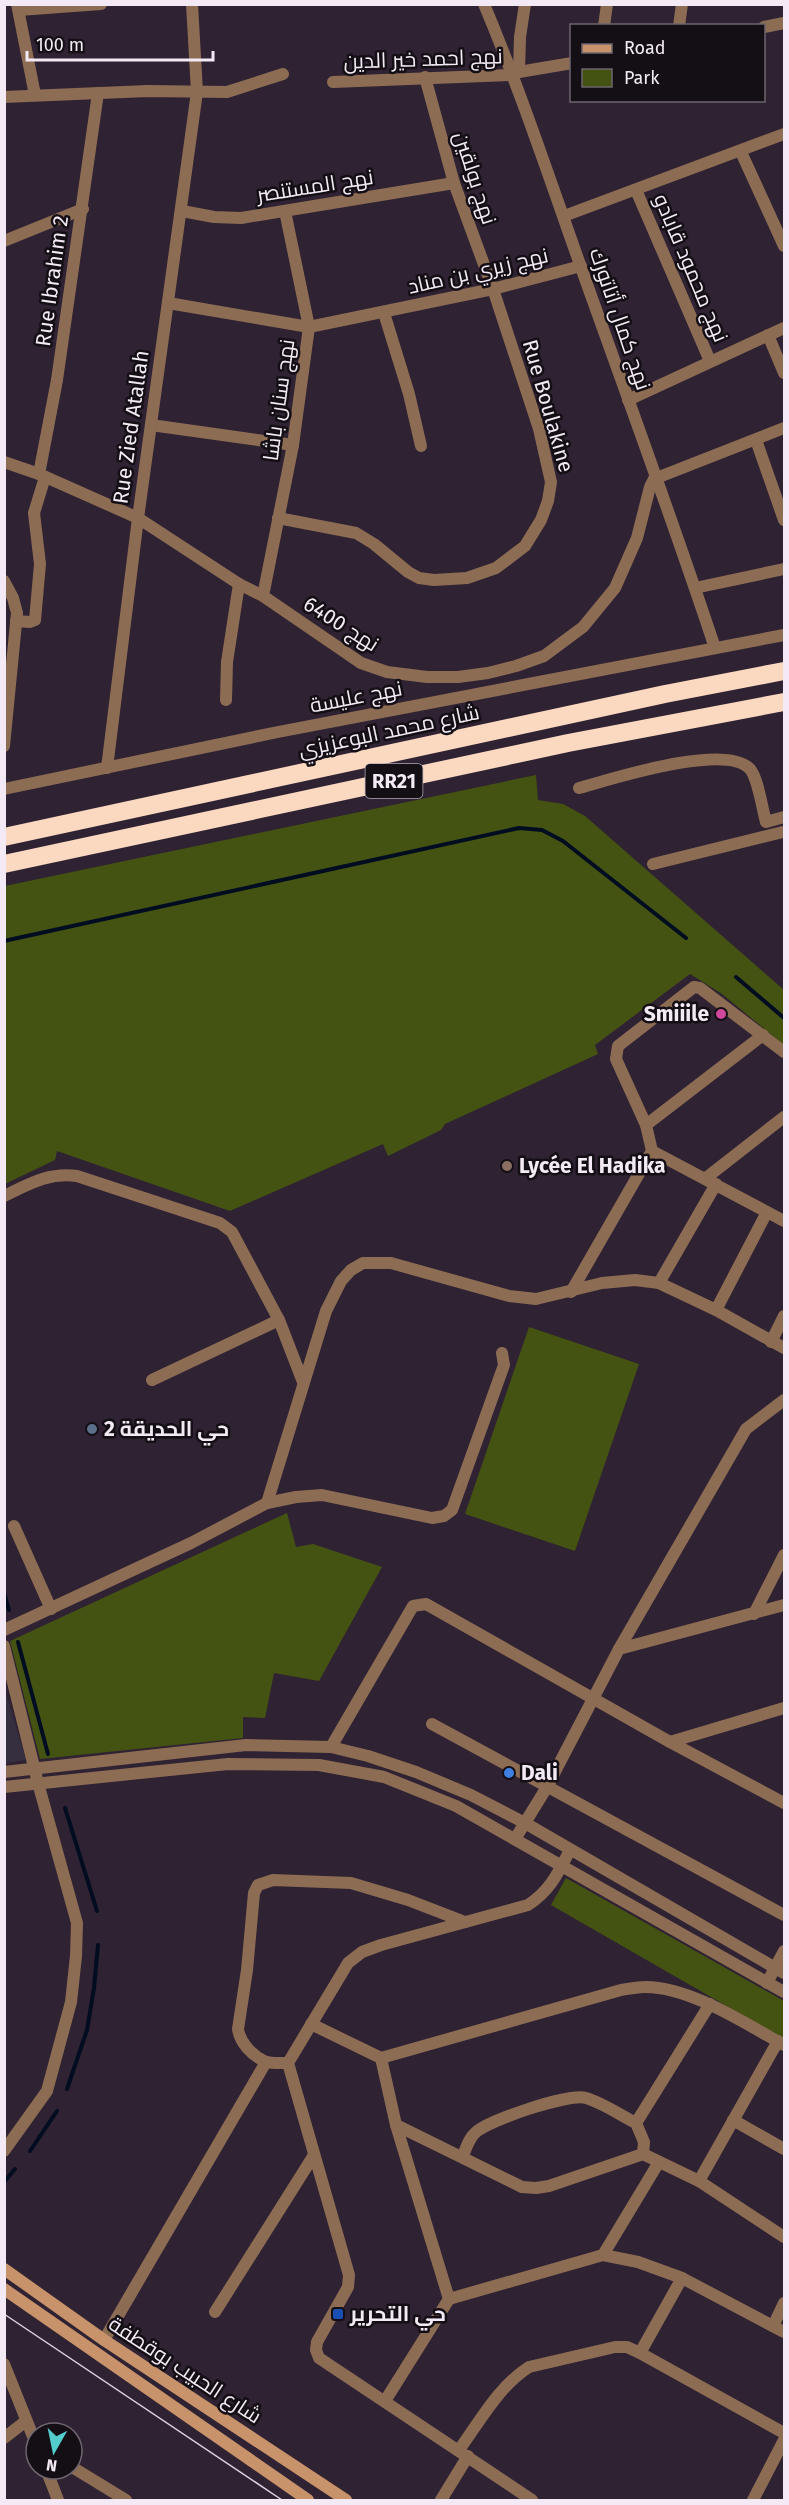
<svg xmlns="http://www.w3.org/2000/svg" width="789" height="2505" viewBox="0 0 789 2505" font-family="'Fira Sans',Cairo,sans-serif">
<rect width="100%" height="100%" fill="#2f2232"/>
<!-- commercial -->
<polygon fill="#362f3f" points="5,1690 26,1760 5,1763"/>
<!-- green -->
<g fill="#455312">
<polygon points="536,775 538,800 563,804 585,816 784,990 784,1045 722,994 690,974 595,1045 598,1054 445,1124 441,1130 388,1156 383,1144 230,1211 57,1151 55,1160 5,1184 5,886"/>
<polygon points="529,1327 639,1364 575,1551 465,1514"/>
<polygon points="287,1513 296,1547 313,1544 382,1567 319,1681 274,1673 265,1718 243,1717 243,1738 40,1759 10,1641"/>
<polygon points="566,1878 784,2001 784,2039 551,1905"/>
</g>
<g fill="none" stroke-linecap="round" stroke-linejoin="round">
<!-- stream -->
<g stroke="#000d20" stroke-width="4">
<polyline points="4,941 519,828 542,830 563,841 686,938"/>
<polyline points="736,977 784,1018"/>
<polyline points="4,1593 9,1610"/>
<polyline points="18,1642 48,1754"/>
<polyline points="65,1808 97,1911"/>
<polyline points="67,2089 87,2030 94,1988 98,1945"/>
<polyline points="30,2151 57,2111"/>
<polyline points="4,2182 15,2169"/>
</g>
<!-- minor -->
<g stroke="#8d6c54" stroke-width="12">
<polyline points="17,4 35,95"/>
<path d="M484,4C523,97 554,192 588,287C631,407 675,527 715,648"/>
<polyline points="19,10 101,4"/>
<polyline points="604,26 607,4"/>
<polyline points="679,26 682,4"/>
<polyline points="764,27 784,23"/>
<polyline points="519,72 520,37 525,4"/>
<polyline points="333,82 513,75 519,72 572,63"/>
<polyline points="4,97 148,91 227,92 283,74"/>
<polyline points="741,152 784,246"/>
<polyline points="636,190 710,361"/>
<polyline points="182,211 214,217 241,218 454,183"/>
<polyline points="564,216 784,134"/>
<polyline points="4,241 83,209"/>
<polyline points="168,303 309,327 493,289 581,266"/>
<polyline points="384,313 409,394 421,446"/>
<polyline points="768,335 784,373"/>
<polyline points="628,400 784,328"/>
<polyline points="151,425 293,445"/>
<polyline points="756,440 784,520"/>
<polyline points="4,462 39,474 138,518 239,584 263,596 361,663 387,672 427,677 458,677 488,673 516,666 544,656 583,627 615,588 637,538 650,487 654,479 784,428"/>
<polyline points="39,474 57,380 98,93"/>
<polyline points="278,518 356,533 374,544 408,572 419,578 434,580 467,578 496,568 525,546 541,520 548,501 551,482 539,429 493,289 454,183 425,77"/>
<polyline points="4,581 13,598 17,613 4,746"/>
<polyline points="695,588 784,569"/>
<polyline points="263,596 293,445 309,327 285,211"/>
<polyline points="16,621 30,622 35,620 40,564 34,513 45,477"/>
<polyline points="226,700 227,662 239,584"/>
<polyline points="107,768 138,518 197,92 192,4"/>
<path d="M579,788C612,779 726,742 750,769C758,778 762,808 766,822L784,817"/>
<polyline points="4,789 278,732 784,635"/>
<polyline points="653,864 783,832"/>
<polyline points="646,1125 763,1035"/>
<polyline points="652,1151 784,1221"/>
<polyline points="706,1178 784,1117"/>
<path d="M4,1196C29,1184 49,1172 77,1176L220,1223L232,1232L279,1320L303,1382"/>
<polyline points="659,1283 716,1184"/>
<polyline points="571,1292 652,1151 646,1125 616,1059 618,1046 694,987 700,988 784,1052"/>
<polyline points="716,1310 767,1212"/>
<polyline points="771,1342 784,1316"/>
<polyline points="152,1380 279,1320"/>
<polyline points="267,1503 326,1311 341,1281 351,1270 363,1263 391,1263 509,1296 536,1299 602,1283 635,1280 659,1283 716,1310 784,1348"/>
<polyline points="14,1526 51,1609"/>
<polyline points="754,1614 784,1555"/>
<polyline points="4,1630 191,1543 267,1503 296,1497 322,1495 432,1518 444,1516 452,1510 504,1365 502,1353"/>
<polyline points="4,1646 38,1783 77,1923 76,1956 71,2002 47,2091 4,2151"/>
<polyline points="619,1649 784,1605"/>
<polyline points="432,1724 784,1915"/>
<polyline points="670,1742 784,1708"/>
<polyline points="331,1747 413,1606 426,1604 670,1742 784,1803"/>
<polyline points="515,1839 547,1787 619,1649 746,1429 784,1400"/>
<polyline points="767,1983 784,1951"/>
<path d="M311,2024L381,2058L621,1990C629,1989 637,1987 644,1987C689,1986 746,2024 784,2045"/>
<polyline points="381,2058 396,2125 449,2299"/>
<path d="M288,2063C281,2063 271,2064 264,2061C252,2055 240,2043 238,2029L247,1970L254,1893L258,1885L273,1880L351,1883L408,1900L465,1922"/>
<polyline points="733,2120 784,2149"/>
<polyline points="636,2123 710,2004"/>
<polyline points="396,2125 522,2187 536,2188 549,2186 643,2154 699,2181 784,2237"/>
<path d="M463,2156C466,2148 469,2138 476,2132C490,2120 568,2093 586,2098C603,2103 620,2115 636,2123L644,2142L643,2154"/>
<polyline points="699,2181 778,2041"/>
<polyline points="603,2255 659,2162"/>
<polyline points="215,2312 314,2155"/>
<polyline points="773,2326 784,2303"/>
<polyline points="104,2340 266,2062"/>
<polyline points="640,2353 682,2278"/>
<polyline points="4,2364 36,2444"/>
<polyline points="385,2401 449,2299 603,2255 638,2262 682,2278 784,2332"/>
<polyline points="4,2438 26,2421"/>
<path d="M459,2450C480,2421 499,2386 529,2367L615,2347H627L640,2353L784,2433"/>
<polyline points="72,2467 126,2500"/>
<polyline points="46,2469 58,2500"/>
<polyline points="441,2500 468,2456"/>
<path d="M532,2500L319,2358L316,2350L317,2342L348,2287L349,2275L288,2063L348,1963L362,1952L381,1945L528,1905C550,1891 558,1873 570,1850"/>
<polyline points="753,2500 784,2440"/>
</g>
<!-- tertiary -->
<g stroke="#8d6c54" stroke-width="12">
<polyline points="4,1772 246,1745 331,1747 368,1756 416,1772 471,1795 525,1823 784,1973"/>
<polyline points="4,1787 228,1764 319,1765 384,1777 456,1806 784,1992"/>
</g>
<!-- secondary -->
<g stroke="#c8936b" stroke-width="12">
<polyline points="4,2269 104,2340 346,2500"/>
<polyline points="4,2289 308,2500"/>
</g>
<!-- motorway -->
<g stroke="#fbd9c1" stroke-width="18">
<polyline points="4,837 665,694 784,671"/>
<polyline points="4,864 568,743 784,702"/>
</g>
<!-- tram -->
<polyline stroke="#ded4e0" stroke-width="1.5" points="4,2314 282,2500"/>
</g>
<!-- markers -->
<circle fill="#d1479c" stroke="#140e15" stroke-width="2" cx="721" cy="1014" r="6"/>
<circle fill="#8d6e63" stroke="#140e15" stroke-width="2" cx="507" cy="1166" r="6"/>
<circle fill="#5c6f8a" stroke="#140e15" stroke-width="2" cx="92" cy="1429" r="6"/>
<circle fill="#3f7fe0" stroke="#140e15" stroke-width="2" cx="509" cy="1773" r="6"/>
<rect fill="#1a4fb4" stroke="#140e15" stroke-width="2" x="332" y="2308" width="12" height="12" rx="3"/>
<g text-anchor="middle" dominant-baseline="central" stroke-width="5" stroke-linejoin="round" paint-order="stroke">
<!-- shield labels -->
<rect fill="#140e15" stroke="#b0a8b2" stroke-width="1.5" x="365.5" y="764" width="57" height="34" rx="4.5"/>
<g font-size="20" font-weight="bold" fill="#f3eaf5">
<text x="394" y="781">RR21</text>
</g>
<!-- street labels -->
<g font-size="21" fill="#f3eaf5" stroke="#140e15">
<text transform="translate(423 59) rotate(-2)">نهج احمد خير الدين</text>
<text transform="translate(475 178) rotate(72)">نهج بولقين</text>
<text transform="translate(315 186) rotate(-9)">نهج المستنصر</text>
<text transform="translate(691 268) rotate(67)">نهج محمود قابادو</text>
<text transform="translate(478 271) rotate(-13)">نهج زيري بن مناد</text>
<text transform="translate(52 281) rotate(-82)">Rue Ibrahim 2</text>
<text transform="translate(620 319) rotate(71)">نهج كمال أتاتورك</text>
<text transform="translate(279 400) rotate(-82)">نهج سنان باشا</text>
<text transform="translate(548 406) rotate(74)">Rue Boulakine</text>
<text transform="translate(131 427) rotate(-82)">Rue Zied Atallah</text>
<text transform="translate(341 624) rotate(32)">نهج 6400</text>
<text transform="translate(356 697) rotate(-11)">نهج عليسة</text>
<text transform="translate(389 731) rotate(-12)">شارع محمد البوعزيزي</text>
<text transform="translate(185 2370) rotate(33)">شارع الحبيب بوقطفة</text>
</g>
<!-- poi labels -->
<g font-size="21" font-weight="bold" fill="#f3eaf5" stroke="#140e15" text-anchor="start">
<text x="709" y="1014" text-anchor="end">Smiiile</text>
<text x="519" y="1166">Lycée El Hadika</text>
<text x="104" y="1429">حي الحديقة 2</text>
<text x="521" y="1773">Dali</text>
<text x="350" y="2314">حي التحرير</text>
</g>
</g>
<!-- border -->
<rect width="789" height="2505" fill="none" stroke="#f3eaf5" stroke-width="12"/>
<!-- legend -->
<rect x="570" y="24" width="195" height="78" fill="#140e15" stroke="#6d666f" stroke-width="1.5"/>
<rect x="582" y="44" width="30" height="9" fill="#c8936b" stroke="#6d666f" stroke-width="1.5"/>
<text x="624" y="54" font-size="18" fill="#f3eaf5">Road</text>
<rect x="582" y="69" width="30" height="18" fill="#455312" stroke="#6d666f" stroke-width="1.5"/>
<text x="624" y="84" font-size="18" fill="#f3eaf5">Park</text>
<!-- north arrow -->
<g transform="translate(54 2451) rotate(189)"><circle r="28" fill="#140e15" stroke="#6d666f" stroke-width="1.5"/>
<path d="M0-4.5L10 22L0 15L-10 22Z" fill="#52cdcc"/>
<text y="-9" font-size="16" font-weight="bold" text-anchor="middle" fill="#f3eaf5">N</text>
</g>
<!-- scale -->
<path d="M27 51v9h186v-9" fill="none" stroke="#f3eaf5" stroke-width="3"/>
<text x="36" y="51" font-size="18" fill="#f3eaf5" stroke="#140e15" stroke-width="4.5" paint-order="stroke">100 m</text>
</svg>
